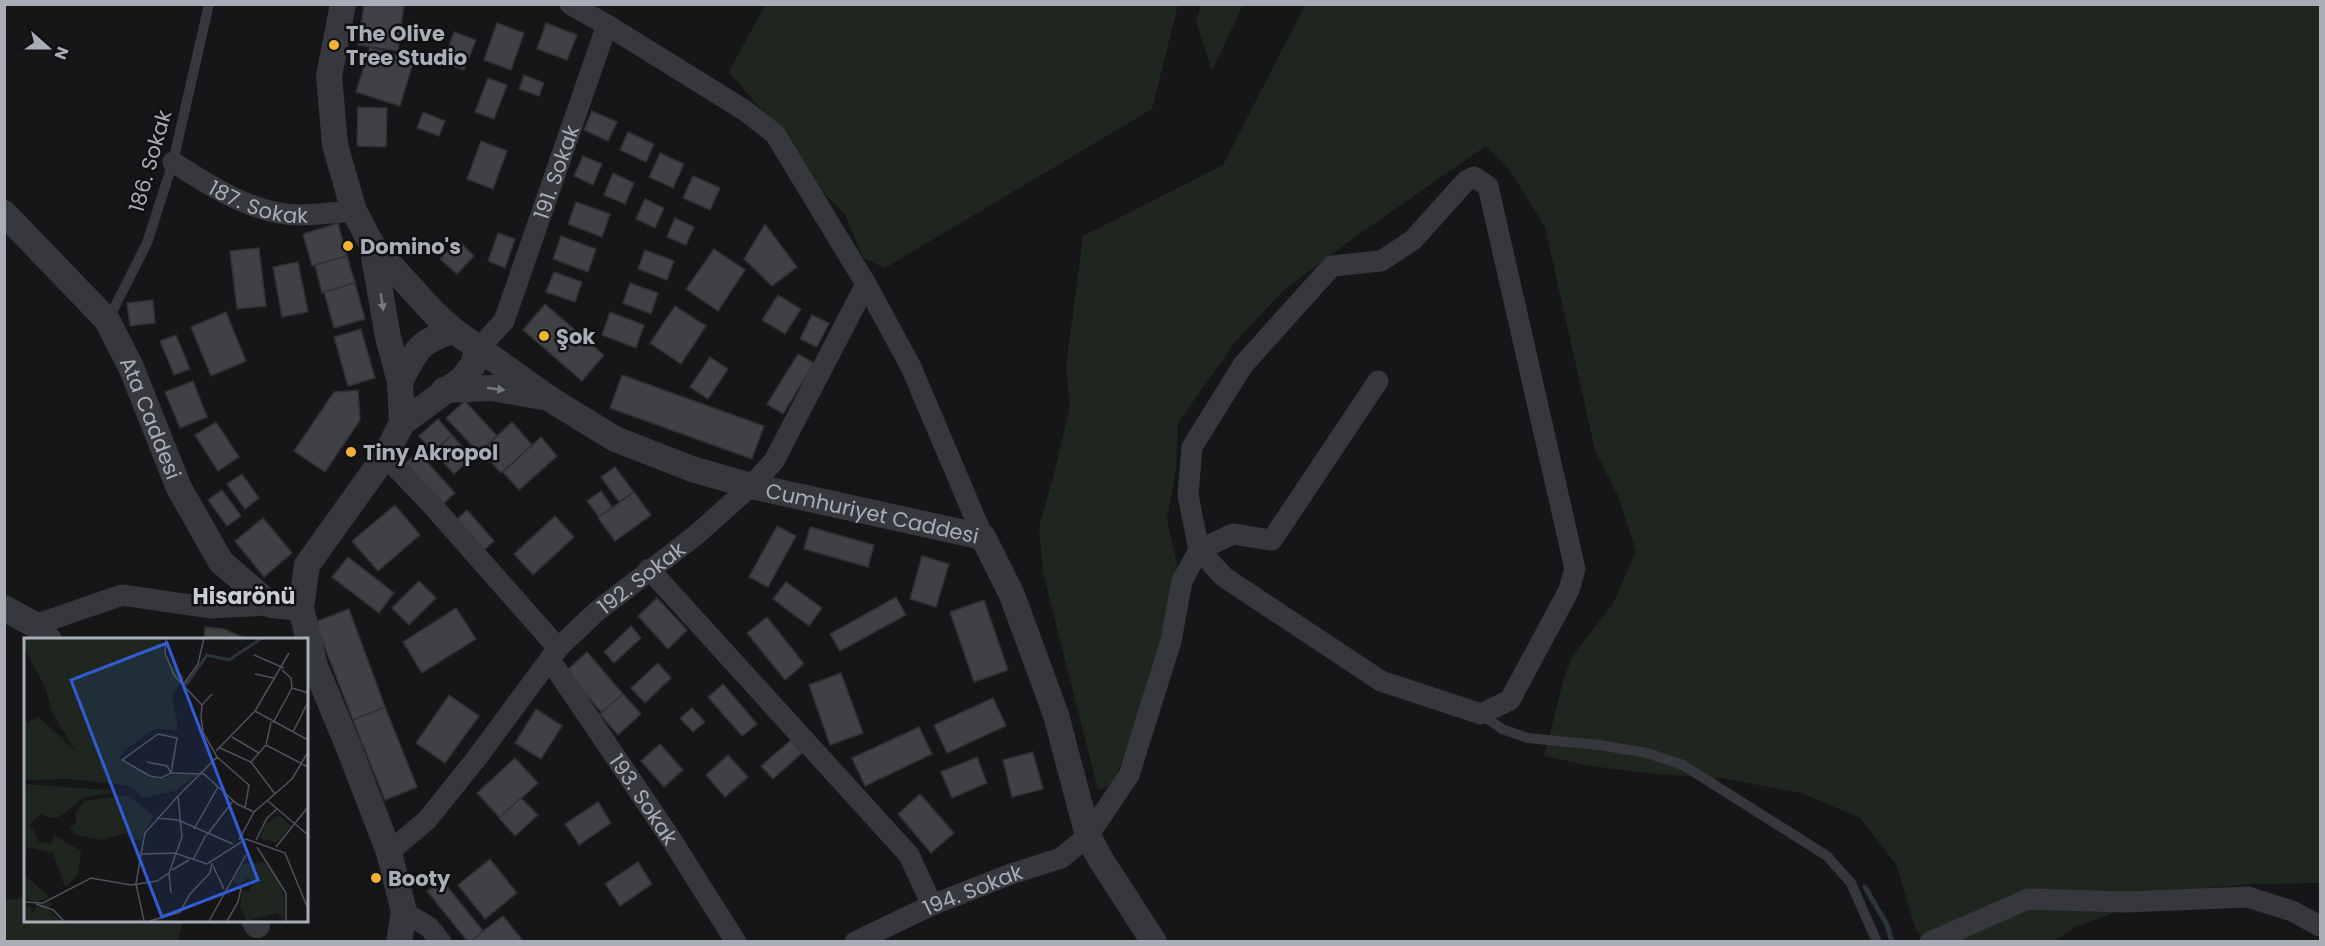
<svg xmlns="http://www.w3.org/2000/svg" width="2325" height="946" viewBox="0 0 2325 946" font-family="Poppins,sans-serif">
<rect width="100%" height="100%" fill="#161618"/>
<!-- green -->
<g fill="#1e261f">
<polygon points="765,5 1178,5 1152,109 885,268 863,258 845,214 809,178 796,150 729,72"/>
<polygon points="1201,5 1243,5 1212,71 1196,21"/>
<polygon points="1305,5 2320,5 2320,883 2253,884 2214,887 2151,900 2077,926 2054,941 1927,941 1916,930 1896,864 1860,818 1801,793 1722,778 1654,774 1591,766 1544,756 1564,678 1573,655 1613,604 1636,551 1618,496 1595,450 1545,227 1511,172 1486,146 1352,239 1284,290 1236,341 1178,423 1176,469 1167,520 1177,564 1170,623 1113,785 1098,790 1043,573 1039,527 1054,474 1070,406 1066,367 1083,236 1223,165"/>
<polygon points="25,897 26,920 183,921 178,941 5,941 5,898 7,900"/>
</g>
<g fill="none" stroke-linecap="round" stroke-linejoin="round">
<!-- stream -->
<polyline stroke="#2c353c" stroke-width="5" points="1865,887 1887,925 1892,942"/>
</g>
<!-- building -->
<g fill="#404145" stroke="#303034" stroke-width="1.5">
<polygon points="364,4 404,4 398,51 358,45"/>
<polygon points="497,23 524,33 511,70 484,60"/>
<polygon points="546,23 577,35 567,60 537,49"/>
<polygon points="454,32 476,40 464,70 443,63"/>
<polygon points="370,47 414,60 400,106 356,92"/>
<polygon points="524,75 544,83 539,96 519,89"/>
<polygon points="488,78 507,85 494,119 475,112"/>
<polygon points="358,107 387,108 386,147 357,146"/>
<polygon points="592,111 617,122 608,141 584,130"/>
<polygon points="423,112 445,121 439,136 417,128"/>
<polygon points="628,132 654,144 646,162 620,150"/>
<polygon points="481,141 507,151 493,189 467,179"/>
<polygon points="660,153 684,164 673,188 649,177"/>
<polygon points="583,156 602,164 593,185 574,176"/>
<polygon points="613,173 634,183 625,204 604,195"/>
<polygon points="693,176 720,188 710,210 683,198"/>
<polygon points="645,199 664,208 655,228 636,219"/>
<polygon points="576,202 610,214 602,237 568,224"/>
<polygon points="675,218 694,227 686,245 667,237"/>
<polygon points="338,223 347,256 312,266 303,234"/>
<polygon points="765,224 797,267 772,286 744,259"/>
<polygon points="498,233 515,239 505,268 488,261"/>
<polygon points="561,236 596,249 588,272 553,259"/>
<polygon points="458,240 474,256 457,274 440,259"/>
<polygon points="259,248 266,306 237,309 230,251"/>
<polygon points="714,249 745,270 718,311 686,289"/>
<polygon points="645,250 674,261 667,280 638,269"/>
<polygon points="347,256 355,283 322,293 315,265"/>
<polygon points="298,262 308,312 282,317 273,267"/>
<polygon points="554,272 582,282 575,302 546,292"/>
<polygon points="355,283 365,319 334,328 324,292"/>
<polygon points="630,283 658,293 651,314 623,303"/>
<polygon points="778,295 801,309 785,334 762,320"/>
<polygon points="153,300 155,323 130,326 127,303"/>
<polygon points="545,304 604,355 582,381 523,330"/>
<polygon points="675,306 706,326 681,364 650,343"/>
<polygon points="226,312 246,361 211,376 191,327"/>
<polygon points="610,312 644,325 636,348 602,335"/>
<polygon points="812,315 829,323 817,347 800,339"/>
<polygon points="361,329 375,378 348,386 334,337"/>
<polygon points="176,335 190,369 174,375 160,341"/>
<polygon points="798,354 814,363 783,414 767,404"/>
<polygon points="710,357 728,369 708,399 690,387"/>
<polygon points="622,375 764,426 752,459 610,408"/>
<polygon points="193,381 207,417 180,428 165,392"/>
<polygon points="358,390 360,420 325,472 294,451 334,392"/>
<polygon points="465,401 497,436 479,453 446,418"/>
<polygon points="438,419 452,435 433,452 419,436"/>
<polygon points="216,422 239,457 218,471 195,435"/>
<polygon points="512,422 532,445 501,473 481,451"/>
<polygon points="452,435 472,458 454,474 434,452"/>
<polygon points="541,437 557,456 519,490 503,472"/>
<polygon points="418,452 455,493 442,505 405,463"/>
<polygon points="615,467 634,492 619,502 601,477"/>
<polygon points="242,474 259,498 245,509 227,484"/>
<polygon points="222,490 241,516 227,526 208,500"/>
<polygon points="601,491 613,508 599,517 587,501"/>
<polygon points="634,492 651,515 615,541 598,518"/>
<polygon points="395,505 420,535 378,571 352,541"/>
<polygon points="467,510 494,541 482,552 454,522"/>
<polygon points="555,516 574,537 533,575 514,554"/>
<polygon points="263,518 292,553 264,577 235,541"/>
<polygon points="777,526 796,536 768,587 749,577"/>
<polygon points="810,527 874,545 868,567 804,549"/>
<polygon points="922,556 949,564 936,607 910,599"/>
<polygon points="348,557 394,593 379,613 332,577"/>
<polygon points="419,581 436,598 409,625 392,608"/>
<polygon points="786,582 822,608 809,626 773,599"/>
<polygon points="896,597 906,615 840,651 830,634"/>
<polygon points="657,598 687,630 668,649 638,616"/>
<polygon points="984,600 1008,670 974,682 950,612"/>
<polygon points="456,608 476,639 422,673 403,642"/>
<polygon points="349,609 385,707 353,720 315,622"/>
<polygon points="767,617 804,664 785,680 747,633"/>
<polygon points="631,626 641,638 614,663 604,652"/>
<polygon points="205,627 224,629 249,640 204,640"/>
<polygon points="587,652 623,694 602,713 566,671"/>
<polygon points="658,663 671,678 645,703 631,688"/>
<polygon points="841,673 863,733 830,745 809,685"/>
<polygon points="723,684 757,724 742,736 708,697"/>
<polygon points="623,694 641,714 618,735 600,714"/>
<polygon points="449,695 479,716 445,763 416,743"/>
<polygon points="993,698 1006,726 947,753 934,725"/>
<polygon points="385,707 417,787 385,800 353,720"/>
<polygon points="692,708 705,722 693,732 680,718"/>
<polygon points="536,709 562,726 541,759 515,743"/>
<polygon points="919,727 932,754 865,786 852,758"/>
<polygon points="791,740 802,753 773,779 761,766"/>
<polygon points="660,744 683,770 664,787 641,761"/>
<polygon points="1033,752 1043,789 1012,797 1003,760"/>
<polygon points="728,755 748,777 725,797 706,775"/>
<polygon points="977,757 987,783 952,798 941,772"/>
<polygon points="515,758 538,783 500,818 477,793"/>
<polygon points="920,794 954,833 931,853 898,814"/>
<polygon points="521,798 538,815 515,836 499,818"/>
<polygon points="598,802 611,823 579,845 565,824"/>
<polygon points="490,859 517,893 485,919 458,885"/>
<polygon points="638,862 652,884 620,906 605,884"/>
<polygon points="442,880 483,931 471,942 468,942 427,891"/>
<polygon points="503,916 524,942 471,942 483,931"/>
</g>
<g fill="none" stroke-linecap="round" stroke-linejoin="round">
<!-- service -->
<g stroke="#37383d" stroke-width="10">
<polyline points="108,320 147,243 173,162 209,4"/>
<polyline points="1481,714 1502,729 1528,738 1599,745 1647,753 1683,765 1827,856 1851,883 1877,942"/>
</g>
<!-- minor -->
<g stroke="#37383d" stroke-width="21">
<polyline points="607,25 744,110 775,134 866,284 911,367 983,537"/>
<path id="s1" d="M173,162C208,185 255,215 299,215C317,215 336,212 354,211"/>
<polygon points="1474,177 1488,186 1575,569 1569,590 1510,700 1481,714 1381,681 1224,577 1199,550 1188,495 1192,447 1243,365 1332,266 1381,261 1413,240 1466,181"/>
<path id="s2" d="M478,349L504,321L607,25L570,4"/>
<polyline points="385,456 432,505 558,648"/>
<polyline points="649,569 909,855 932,905"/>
<polyline points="35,625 122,595 211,608 271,605"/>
<path id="s3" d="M550,660L671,839L736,942"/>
<path id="s4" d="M389,852L427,820L476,759L558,648L596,612L696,535L751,486L774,461L866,284"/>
<polyline points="404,912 429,927 441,942"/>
<path id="s5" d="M855,942L932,905L1011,874L1061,858L1088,836L1129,775L1171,641L1182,581L1199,550L1233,534L1272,540L1378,381"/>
<polyline points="1930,942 2028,899 2126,902 2248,897 2292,911 2320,926"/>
</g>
<!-- tertiary -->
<g stroke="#37383d" stroke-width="26">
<path id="s6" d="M343,4L329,76L335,145L354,211L372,245L434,313L453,330L550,399L615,439L692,469L751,486L983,537L1012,595L1056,715L1088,836L1101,860L1154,942"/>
<path id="s7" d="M4,213L107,320L131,367L179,488L221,562L271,605L301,608"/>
<polyline points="372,245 388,337 400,382 402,423"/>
<path d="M400,382C417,349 416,344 453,330"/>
<polyline points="444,390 492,388 542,397"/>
<polyline points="4,608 35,625 49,640"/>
<polyline points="254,920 257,925"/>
<polyline points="399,942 404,912 389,852 349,748 315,666 301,608 307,565 385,456 402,423 462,379 473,365 478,349"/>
</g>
</g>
<!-- one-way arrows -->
<defs><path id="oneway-solid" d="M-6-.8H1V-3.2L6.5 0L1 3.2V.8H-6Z" transform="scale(1.5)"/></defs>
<g fill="#757881">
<use href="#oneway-solid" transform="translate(382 302) rotate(81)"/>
<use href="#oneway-solid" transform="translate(496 389) rotate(8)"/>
</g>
<!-- markers -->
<g fill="#f2b134" stroke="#111113" stroke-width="2">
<circle cx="334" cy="45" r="6"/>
<circle cx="348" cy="246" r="6"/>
<circle cx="544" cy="336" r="6"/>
<circle cx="351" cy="452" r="6"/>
<circle cx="376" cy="878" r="6"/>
</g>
<g text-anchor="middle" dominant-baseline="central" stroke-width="5" stroke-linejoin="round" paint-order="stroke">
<!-- poi labels -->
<g font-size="21" font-weight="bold" fill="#a8adb8" stroke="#111113" text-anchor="start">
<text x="346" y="33">The Olive<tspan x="346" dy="24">Tree Studio</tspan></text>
<text x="360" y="246">Domino's</text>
<text x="556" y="336">Şok</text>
<text x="363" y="452">Tiny Akropol</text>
<text x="388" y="878">Booty</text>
</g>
<!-- street labels -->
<g font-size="21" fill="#a8adb8" stroke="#111113">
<text transform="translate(150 161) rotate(-74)">186. Sokak</text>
<text stroke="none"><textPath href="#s2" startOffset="196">191. Sokak</textPath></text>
<text stroke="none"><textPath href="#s1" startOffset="96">187. Sokak</textPath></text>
<text stroke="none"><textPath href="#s7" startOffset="256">Ata Caddesi</textPath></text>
<text stroke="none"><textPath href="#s6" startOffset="831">Cumhuriyet Caddesi</textPath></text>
<text stroke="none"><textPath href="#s4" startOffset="375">192. Sokak</textPath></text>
<text stroke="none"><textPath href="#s3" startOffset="168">193. Sokak</textPath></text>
<text stroke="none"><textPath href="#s5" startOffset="129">194. Sokak</textPath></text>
</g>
<!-- neighbourhood labels -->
<g font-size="22" font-weight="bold" fill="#c9ccd4" stroke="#111113">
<text x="244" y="596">Hisarönü</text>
</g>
</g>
<!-- overview -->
<g transform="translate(24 638)">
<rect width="284" height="284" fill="#161618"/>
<path d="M0,0H136L145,25L161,39L148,57L154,92L130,91L100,113L95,122L135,142L149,137L175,136L151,153L119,160L107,148L45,141L0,142V79L4,84L15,79L52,114L28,74L22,51L0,10ZM0,146L98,153L60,159L35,179L25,180L17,175L6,186L15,204L27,206L30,197L57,213L54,237L41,249L29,215L3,209L0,222ZM104,157L130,178L117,202L106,201L102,195L77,202L52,197L46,190L52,185L51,176L61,163ZM255,177L267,188L253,205L236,200L242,186ZM240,224L253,239L260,258V283L253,275L223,283L216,268L218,251L225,255L229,243L223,240L215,247L208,243L219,226ZM0,237L24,257V260L11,264L0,259ZM28,264L24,272L37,283H0V268L7,269L8,276L13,269Z" fill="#1e261f"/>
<path fill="none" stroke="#2c353c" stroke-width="3" d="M162,47L183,17L205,22L238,0"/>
<path fill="none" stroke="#505258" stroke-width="1.5" d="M142,0L141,15L150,37L159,47M230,17L260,30M258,32L267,40L268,50L284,55M231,36L250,40M178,67L159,47L174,26L180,0M231,73L284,102M249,85L268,50M269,94L284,64M134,96L153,100L147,135L137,140L126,138L98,122ZM208,99L235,115M242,107L284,129M196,110L227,124L251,156M192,113L231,73L265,15M193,119L225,147L221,170M123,124L143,128L147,135L180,136M227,124L242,107L247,84M180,136L213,166L230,174M244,163L284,197M133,180L154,182L209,206M170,191L194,149M183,197L209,163M215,202L230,174L268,141L284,114M232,202L243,180L253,171M233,209L262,255V283M252,209L284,169M117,216L121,195L154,158M169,222L182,197M189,228L200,251M148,232L165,222M145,235L147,255M0,264L19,265L67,240L107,247L133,243L145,235L158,199L154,158L193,119L179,94L177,79L178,67L188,56M12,266L29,272L40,283M120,283L112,246L117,216L151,215L183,226L222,201L261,215L284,271M126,283L156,274L166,256L186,235L188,225M185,283L222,217M203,283L214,264L217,250"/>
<path fill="#325cd3" fill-opacity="0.15" stroke="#325cd3" stroke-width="3" d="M143,5L234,242L138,279L47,42Z"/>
<rect width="284" height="284" fill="none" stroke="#a8adb8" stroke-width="3"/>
</g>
<!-- border -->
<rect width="2325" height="946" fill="none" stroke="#a8adb8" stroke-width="12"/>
<!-- north arrow -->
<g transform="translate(48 48) rotate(111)" stroke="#111113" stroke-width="4.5" paint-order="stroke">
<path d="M0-4.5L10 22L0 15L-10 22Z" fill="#a8adb8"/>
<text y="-9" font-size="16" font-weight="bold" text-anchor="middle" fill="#a8adb8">N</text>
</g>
</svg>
